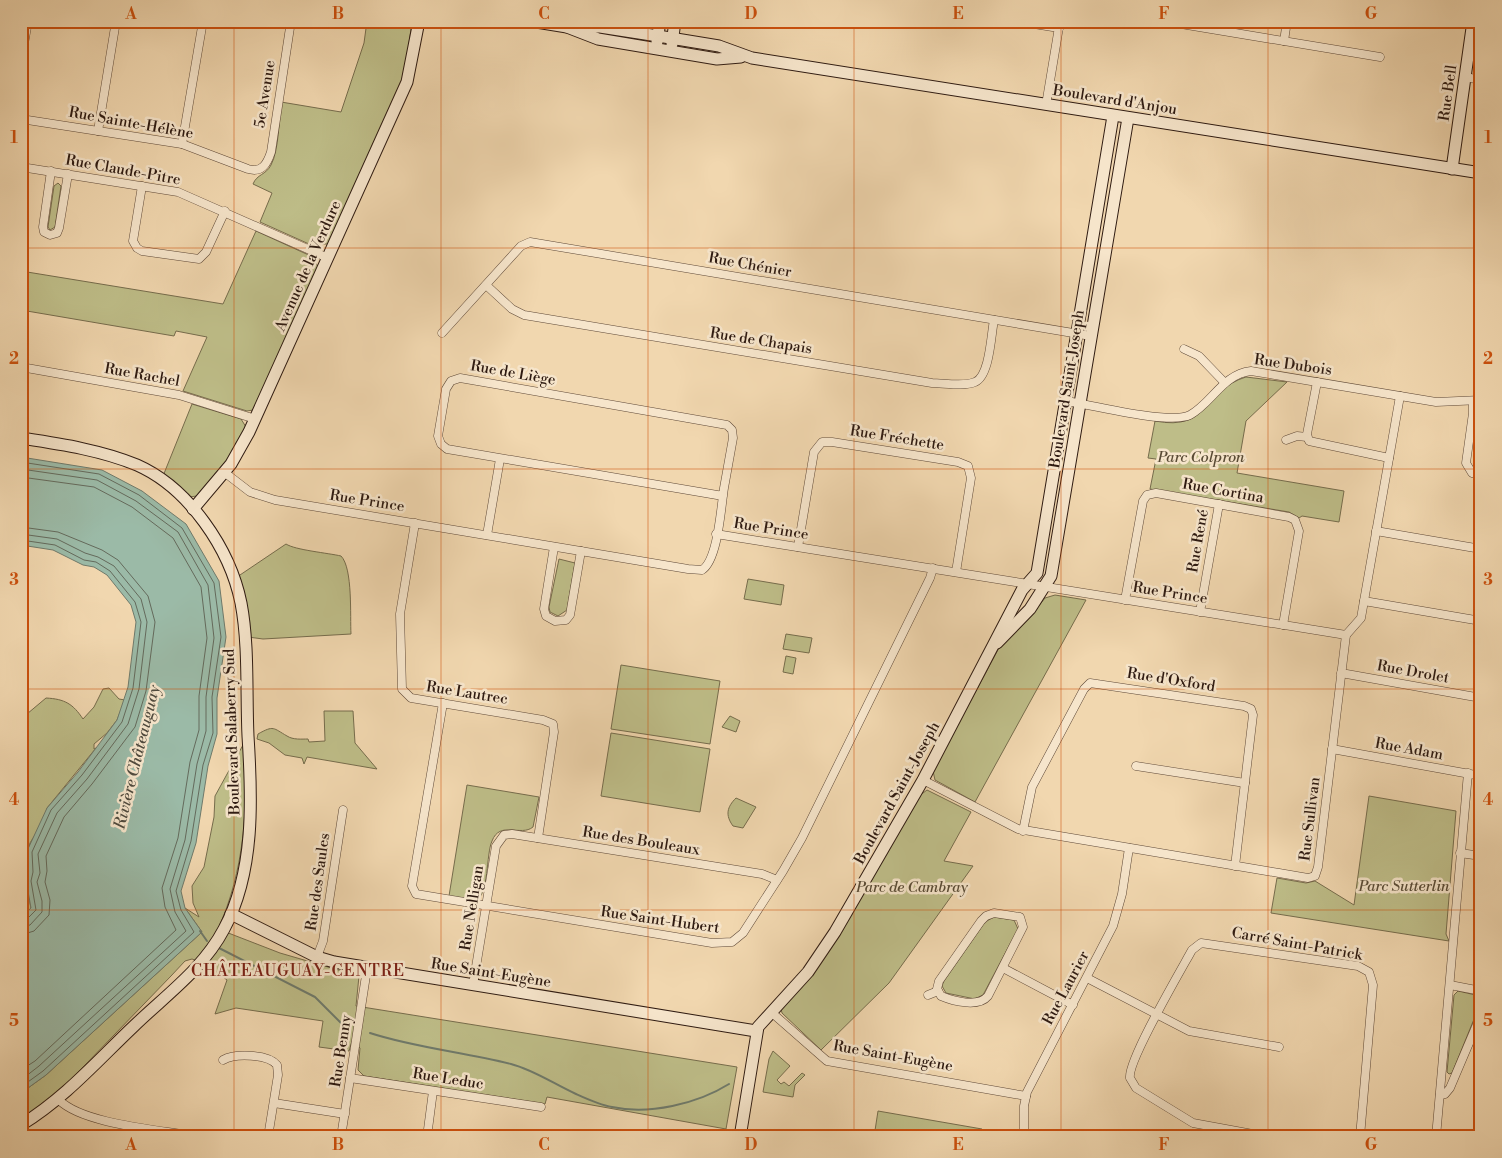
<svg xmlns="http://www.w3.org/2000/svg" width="1502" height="1158" viewBox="0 0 1502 1158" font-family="'Libre Bodoni',serif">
<rect width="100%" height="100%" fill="#f1d7af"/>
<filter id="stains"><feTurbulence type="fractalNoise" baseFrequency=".004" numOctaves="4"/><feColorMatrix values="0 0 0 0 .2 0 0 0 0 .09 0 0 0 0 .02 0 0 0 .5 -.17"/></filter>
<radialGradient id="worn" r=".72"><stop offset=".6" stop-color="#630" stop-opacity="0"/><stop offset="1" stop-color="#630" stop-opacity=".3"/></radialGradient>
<!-- green -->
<g fill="#bebd88" stroke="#766c4c">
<path d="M367,21H412L405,74L329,244H309L260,222L272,193L253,184C257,174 266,175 271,165C279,150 279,119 281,102L341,112L364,43Z"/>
<polygon points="58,183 61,186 55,227 50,230 48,227 54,186"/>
<polygon points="256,231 313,257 318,267 253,410 247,411 183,391 207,337 176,331 174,336 21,310 21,271 223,304"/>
<path d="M1246,377L1287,382L1246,421L1237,473L1344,491L1339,522L1302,516L1299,518L1289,512L1150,489L1156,459L1148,458L1155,421C1210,432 1205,389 1246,377Z"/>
<polygon points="192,404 241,419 246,427 234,453 197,496 189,497 163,476"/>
<path d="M286,544C295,550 328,553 341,556C353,568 350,617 351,634L263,639L248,637L237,577Z"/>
<polygon points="559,559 575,563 567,610 558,616 550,612 549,607"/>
<polygon points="748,579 784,585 781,605 744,599"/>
<polygon points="1055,595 1086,600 975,802 935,780 933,771 1000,646 1030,617 1045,598"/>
<polygon points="786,634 812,638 809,653 783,649"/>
<polygon points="786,656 796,658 793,674 783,672"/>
<polygon points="621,665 720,681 710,744 611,729"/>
<path d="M109,688L119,699L125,700L117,720L107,733L94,744V749L96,748L47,808L43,822L30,843L27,857L28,872L26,880L31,909L21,917V719L46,698C65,699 73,704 83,719L94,707L103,689Z"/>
<path d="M324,711H353L355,743L377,769L307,757L304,764L302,758L285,755L269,743L257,739L258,734C274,725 273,728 287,736C293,740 302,739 308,739L309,742L325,741Z"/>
<polygon points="730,716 740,721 736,732 722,727"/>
<polygon points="611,733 710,749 700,812 601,796"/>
<path d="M243,745C249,807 244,872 218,929L280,953L359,976L356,1006L737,1067L726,1129L547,1097L545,1104L364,1076L358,1070L360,1048L352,1041L349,1051L319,1047L323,1021L236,1008L215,1014L227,980L206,964L192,959L185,961L171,976L58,1093L21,1119V1093L46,1075L202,932L185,908L199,917L193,903L192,886L204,867L214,817L215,796Z"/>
<path d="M467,785L539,797L533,827C521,837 500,820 492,841C486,854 489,895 476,900L449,896Z"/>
<polygon points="927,790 971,812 944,861 973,866 889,983 821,1050 782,1013 781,1009 810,977 830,949 919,796"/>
<polygon points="1369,796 1456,811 1446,934 1449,941 1271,913 1277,878 1306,883 1315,881 1354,905"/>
<path d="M736,798L756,807L743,828L733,826C725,815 727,807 736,798Z"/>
<polygon points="994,917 1014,920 1018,929 983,995 975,999 946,993 942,986 944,981 985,922"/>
<polygon points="1458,991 1480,996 1481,1002 1452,1073 1449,1074 1447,1072 1454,995"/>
<polygon points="773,1051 790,1066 777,1080 781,1084 784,1082 789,1086 802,1073 805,1075 795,1085 793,1097 763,1092 769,1059"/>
<polygon points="878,1111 982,1129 981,1137 874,1137"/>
</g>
<!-- water -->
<polygon fill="#9bbaa7" stroke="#6f7a6b" points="21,457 102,470 142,491 186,524 219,581 226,637 217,698 217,734 208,766 196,843 181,891 185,908 202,932 46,1075 21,1093 21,917 31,908 26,880 28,872 27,851 47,808 78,772 117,720 128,687 136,622 131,605 107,575 94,567 83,565 53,550 21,545"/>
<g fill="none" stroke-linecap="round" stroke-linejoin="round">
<!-- shore -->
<g stroke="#646a5c" stroke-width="1">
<polyline points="21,462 99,474 139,495 182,528 214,583 221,637 212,697 213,733 203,765 191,841 176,891 181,910 194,932 43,1071 21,1087"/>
<polyline points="21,469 97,480 136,501 178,532 208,585 214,638 206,697 206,731 197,764 185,840 170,889 175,912 186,931 39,1066 21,1080"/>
<polyline points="21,477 94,487 132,507 173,538 201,587 207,638 199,696 199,730 190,762 178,838 162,888 165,907 176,930 35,1061 21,1070"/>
<polyline points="21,527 58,532 102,550 118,560 148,596 155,622 146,691 135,727 92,784 64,817 46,856 47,871 45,882 50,900 49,915 34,931 21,935"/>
<polyline points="21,534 57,539 85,553 98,557 114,566 141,599 147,622 139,689 128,724 87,779 57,813 38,854 40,873 37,882 42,901 42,912 30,925 21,927"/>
<polyline points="21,540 55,545 84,560 96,562 110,571 135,602 141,622 133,688 122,722 82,775 51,810 32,852 33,872 31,881 36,910 27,919 21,921"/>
</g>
<!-- stream -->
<g stroke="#6f7a6b" stroke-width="2">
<polyline points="200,931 207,941"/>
<polyline points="219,948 315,997 347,1029"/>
<path d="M370,1033C416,1048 464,1052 511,1064C534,1070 554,1084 576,1094C587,1099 600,1105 612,1107C649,1115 697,1104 729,1084"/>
</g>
<defs>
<g id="street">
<polyline points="1015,21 1059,28"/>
<polyline points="1163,21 1380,57"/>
<polyline points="1284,41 1287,21"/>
<polyline points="21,61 28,21"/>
<polyline points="1465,77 1481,80"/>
<polyline points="1046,105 1060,21"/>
<path d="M21,119L182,144L248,169C262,173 267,164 271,152L291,21"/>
<polyline points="98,131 116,21"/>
<polyline points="182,144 203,21"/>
<polyline points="21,167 178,192 328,258"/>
<polyline points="51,171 43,227 44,232 50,235 57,233 59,228 68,174"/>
<polyline points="142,186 133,241 137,248 142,251 199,259 206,252 225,211"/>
<path d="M486,285L512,309L524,315L932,383C944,383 964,387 975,382C990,376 991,334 994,320"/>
<polyline points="442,333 521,246 530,242 1091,336"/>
<polyline points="1184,349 1199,356 1225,383"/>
<polyline points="21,367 179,395 255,419"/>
<polyline points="1317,382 1307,434 1309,441 1389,458"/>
<path d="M1066,401C1091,405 1170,425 1190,415C1212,403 1223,374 1251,371L1436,402L1481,400"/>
<polyline points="1473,401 1473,413 1466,463 1472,473 1481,476"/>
<polyline points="1286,440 1297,436 1307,437"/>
<path d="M224,472L250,492L275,500L688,569L702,570C718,560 721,507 724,488L733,438L732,430L727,425L460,378L451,381L446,389L438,436L441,444L447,449L723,496"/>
<polyline points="415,523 400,614 402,689 411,698 543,720 553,724 554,732 538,838"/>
<polyline points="1376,531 1481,549"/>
<polyline points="716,534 1346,635"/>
<polyline points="487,535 500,459"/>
<polyline points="554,547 544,609 546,616 555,621 566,620 570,615 581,551"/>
<polyline points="798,547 814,452 822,442 832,442 958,462 968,466 971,478 956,572"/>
<polyline points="1125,600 1143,501 1147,495 1156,493 1289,517 1295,520 1299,531 1283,625"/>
<polyline points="1364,601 1481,621"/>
<polyline points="1200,612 1219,504"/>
<polyline points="1341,673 1481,698"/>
<polyline points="443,703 412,886 416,894 712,943 732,942 743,933 783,871 802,838 930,578 933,568"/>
<polyline points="1332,749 1481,776"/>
<polyline points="1136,766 1245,783"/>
<polyline points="923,780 1018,829 1279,873 1308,878 1315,876 1318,867 1346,635 1361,618 1400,396"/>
<polyline points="1023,831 1032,787 1084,689 1090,683 1244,706 1251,709 1253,715 1235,866"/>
<polyline points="1460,853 1481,856"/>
<path d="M994,913L1020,917L1023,927L988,996C978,1008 953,1001 941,996L937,989L939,981L981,921L986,916Z"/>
<polyline points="317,957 323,941 343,810"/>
<polyline points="1003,968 1073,1005"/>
<polyline points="1087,978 1189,1031 1279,1047"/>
<polyline points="473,985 496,846 504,835 512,834 762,874 777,880"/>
<polyline points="1450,985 1481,991"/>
<polyline points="928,995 938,991"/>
<polyline points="771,1012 827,1061 1026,1096"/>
<path d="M223,1060C235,1053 268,1054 277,1065L278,1075L268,1137"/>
<polyline points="350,1078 541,1107"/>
<polyline points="1440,1095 1445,1094 1450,1088 1481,1015"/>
<path d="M59,1100C84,1125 164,1130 200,1137"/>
<polyline points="274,1103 345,1114"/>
<polyline points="341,1137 367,969"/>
<polyline points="427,1137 433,1091"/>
<polyline points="1024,1137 1024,1106 1027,1092 1113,926 1122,894 1129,848"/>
<path d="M1269,1137L1193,1123L1136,1088L1130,1078C1127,1062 1181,970 1192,950L1201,943L1358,966L1369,972L1373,985L1360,1137"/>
<polyline points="1436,1137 1468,773"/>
</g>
<g id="secondary">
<polyline points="530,21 567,27 598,39 717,59 741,57"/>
<polyline points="567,27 600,27 658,36 719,46 752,58 1481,173"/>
<polyline points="657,42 660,21"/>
<polyline points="672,44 675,21"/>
<polyline points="1452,169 1473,21"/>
<path d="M21,438C60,444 101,450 137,465C189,488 230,549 241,603C249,645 246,693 248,736C252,798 255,872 224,929C203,969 166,995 134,1026C97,1061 65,1098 21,1125"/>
<polyline points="193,509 231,464 249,432 407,82 419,21"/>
<polyline points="997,643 1030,609 1051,576 1128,118"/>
<polyline points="231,914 317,957 334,962 756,1031"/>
<polyline points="740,1137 758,1027 808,972 835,932 923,780 1022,590 1037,573 1113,116"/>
</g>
</defs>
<!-- street casing -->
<use href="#street" stroke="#5f4938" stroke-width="9"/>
<!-- secondary casing -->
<use href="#secondary" stroke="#2e1a11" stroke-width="13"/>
<!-- street -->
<use href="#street" stroke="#f6e5cb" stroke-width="8"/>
<!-- secondary -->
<use href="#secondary" stroke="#f6e5cb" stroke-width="11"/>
</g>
<!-- grid -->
<path fill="none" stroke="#cc500d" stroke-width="1" stroke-opacity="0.55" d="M234,21V1137M441,21V1137M648,21V1137M854,21V1137M1061,21V1137M1268,21V1137M21,248H1481M21,469H1481M21,689H1481M21,910H1481"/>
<g text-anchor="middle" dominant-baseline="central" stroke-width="5" stroke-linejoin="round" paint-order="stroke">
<!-- street labels -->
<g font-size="15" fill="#2e1a11" stroke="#f6e5cb">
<text transform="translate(1448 93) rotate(-82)">Rue Bell</text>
<text transform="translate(265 94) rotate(-81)">5e Avenue</text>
<text transform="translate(1115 100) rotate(9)">Boulevard d'Anjou</text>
<text transform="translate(131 123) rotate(10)">Rue Sainte-Hélène</text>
<text transform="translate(123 170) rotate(10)">Rue Claude-Pitre</text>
<text transform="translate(750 265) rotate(10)">Rue Chénier</text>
<text transform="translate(308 266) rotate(-66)">Avenue de la Verdure</text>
<text transform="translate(761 341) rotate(9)">Rue de Chapais</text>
<text transform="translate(1293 365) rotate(8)">Rue Dubois</text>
<text transform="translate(513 373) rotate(10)">Rue de Liège</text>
<text transform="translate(142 375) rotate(10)">Rue Rachel</text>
<text transform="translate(1067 389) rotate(-81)">Boulevard Saint-Joseph</text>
<text transform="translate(897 438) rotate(9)">Rue Fréchette</text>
<text transform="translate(1223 491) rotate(10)">Rue Cortina</text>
<text transform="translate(367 501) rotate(9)">Rue Prince</text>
<text transform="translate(771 529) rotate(9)">Rue Prince</text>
<text transform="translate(1198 541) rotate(-80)">Rue René</text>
<text transform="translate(1170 593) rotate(9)">Rue Prince</text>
<text transform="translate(1413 672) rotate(10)">Rue Drolet</text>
<text transform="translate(1171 680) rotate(9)">Rue d'Oxford</text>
<text transform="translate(467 693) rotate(9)">Rue Lautrec</text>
<text transform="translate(232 732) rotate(-92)">Boulevard Salaberry Sud</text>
<text transform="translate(1409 749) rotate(10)">Rue Adam</text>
<text transform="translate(897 793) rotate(-61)">Boulevard Saint-Joseph</text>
<text transform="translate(1310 819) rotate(-83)">Rue Sullivan</text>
<text transform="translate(641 841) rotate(9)">Rue des Bouleaux</text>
<text transform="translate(318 882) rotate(-82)">Rue des Saules</text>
<text transform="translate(472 908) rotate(-81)">Rue Nelligan</text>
<text transform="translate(660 920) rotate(8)">Rue Saint-Hubert</text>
<text transform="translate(1297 944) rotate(10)">Carré Saint-Patrick</text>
<text transform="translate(491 973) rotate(9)">Rue Saint-Eugène</text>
<text transform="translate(1066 988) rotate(-62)">Rue Laurier</text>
<text transform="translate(341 1051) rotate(-81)">Rue Benny</text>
<text transform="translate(893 1056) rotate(10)">Rue Saint-Eugène</text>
<text transform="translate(448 1079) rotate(9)">Rue Leduc</text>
</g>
<!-- park labels -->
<g font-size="15" font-style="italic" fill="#594b35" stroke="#f6e5cb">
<text x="1201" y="457">Parc Colpron</text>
<text x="1404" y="886">Parc Sutterlin</text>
<text x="912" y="887">Parc de Cambray</text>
</g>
<!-- water labels -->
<g font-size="16" font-style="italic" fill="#4f4a3e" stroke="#f6e5cb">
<text transform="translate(137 757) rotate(-76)">Rivière Châteauguay</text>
</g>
<!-- neighbourhood labels -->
<g font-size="16" letter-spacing="1" fill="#7a1f14" stroke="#f6e5cb">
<text x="298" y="971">CHÂTEAUGUAY-CENTRE</text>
</g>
</g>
<!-- margin -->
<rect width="1502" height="1158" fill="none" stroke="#f1d7af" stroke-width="55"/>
<rect x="28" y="28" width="1446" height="1102" fill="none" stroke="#cc500d" stroke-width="2"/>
<g font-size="16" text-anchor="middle" font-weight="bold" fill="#cc500d">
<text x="131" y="19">A</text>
<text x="338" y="19">B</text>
<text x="544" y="19">C</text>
<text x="751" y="19">D</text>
<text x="958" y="19">E</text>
<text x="1164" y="19">F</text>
<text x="1371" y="19">G</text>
<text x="14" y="143">1</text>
<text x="1488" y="143">1</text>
<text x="14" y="364">2</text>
<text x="1488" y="364">2</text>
<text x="14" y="585">3</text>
<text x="1488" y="585">3</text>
<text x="14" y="805">4</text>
<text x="1488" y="805">4</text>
<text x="14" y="1026">5</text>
<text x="1488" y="1026">5</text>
<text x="131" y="1150">A</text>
<text x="338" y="1150">B</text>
<text x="544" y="1150">C</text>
<text x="751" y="1150">D</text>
<text x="958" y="1150">E</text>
<text x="1164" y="1150">F</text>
<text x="1371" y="1150">G</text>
</g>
<rect width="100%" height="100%" filter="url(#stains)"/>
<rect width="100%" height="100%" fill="url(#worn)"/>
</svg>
